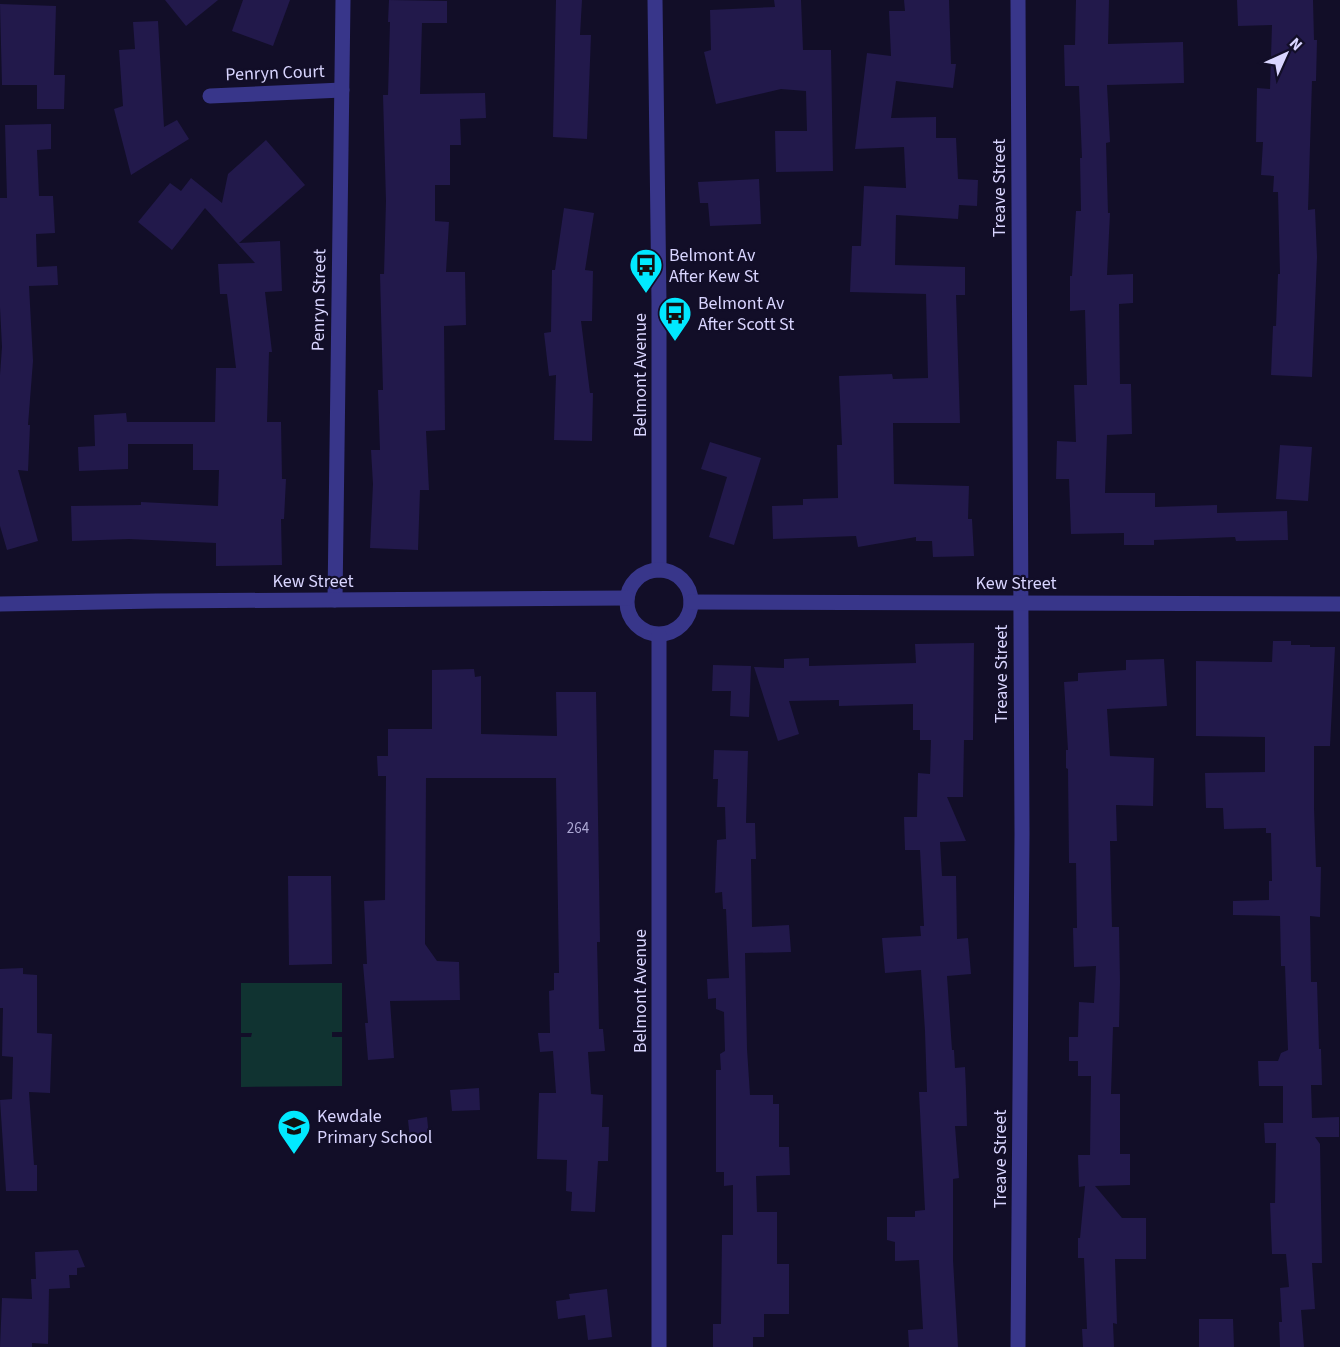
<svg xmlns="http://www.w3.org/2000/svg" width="1340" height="1347" viewBox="0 0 1340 1347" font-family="'Source Sans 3',sans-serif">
<rect width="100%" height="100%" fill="#120e28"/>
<!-- green -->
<polygon fill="#103331" points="241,983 342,983 342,1032 332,1032 332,1037 342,1037 342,1086 241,1087 241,1037 251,1037 252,1033 241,1033"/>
<!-- building -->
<g fill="#22194b">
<polygon points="165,0 218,0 186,26"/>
<polygon points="243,0 290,0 273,46 232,31"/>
<polygon points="389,0 447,1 447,23 422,23 420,94 485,93 486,118 460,119 461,145 450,145 450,185 435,185 435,221 449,222 446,272 465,272 466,325 444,326 445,430 426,431 429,490 420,490 418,550 370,548 373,484 371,450 380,450 378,390 383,390 380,274 384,274 386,201 383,95 388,95 390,22 388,22"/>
<polygon points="556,0 582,0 580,35 591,35 587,139 553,137"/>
<polygon points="774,0 801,0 803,50 831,50 833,171 776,172 775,131 807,131 806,91 781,89 716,104 704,52 711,50 710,10 775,7"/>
<polygon points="904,0 949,0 951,64 956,64 953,88 896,81 891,118 936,117 936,138 956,138 958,179 978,180 977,206 959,205 958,219 896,215 895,265 965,267 965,295 956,295 960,423 893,423 894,484 969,486 968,519 972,519 974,556 933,557 932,541 916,541 916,537 858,547 856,536 773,539 772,506 803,505 803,499 838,498 837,445 842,445 839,376 892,374 893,379 928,378 926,294 850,292 852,246 861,246 864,186 906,188 904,147 855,149 867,53 891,56 889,11 905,11"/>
<polygon points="1076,0 1109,0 1108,44 1183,42 1184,83 1107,85 1110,142 1106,143 1108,213 1110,213 1107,275 1133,274 1133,303 1119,304 1120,384 1131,384 1132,434 1107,435 1105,493 1155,493 1155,507 1217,505 1217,513 1287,511 1288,540 1236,541 1235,537 1154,540 1154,545 1124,545 1124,533 1071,534 1069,479 1056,479 1057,441 1076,442 1074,385 1087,385 1085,310 1070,311 1070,276 1072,276 1076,211 1081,211 1080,158 1082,158 1079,86 1065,86 1064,45 1075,45"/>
<polygon points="1237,0 1313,0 1314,40 1317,40 1316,81 1312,81 1308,210 1315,209 1317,257 1312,377 1271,375 1273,326 1276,326 1278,274 1280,274 1278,192 1273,192 1274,176 1261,175 1263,142 1256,142 1257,88 1270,89 1272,25 1238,26"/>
<polygon points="0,4 56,6 54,75 65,75 64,109 37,109 37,85 2,85"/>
<polygon points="158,21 164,127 177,120 189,139 131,175 114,109 123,106 119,50 135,49 133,22"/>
<polygon points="51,124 51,149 37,150 39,196 53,196 55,233 36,234 37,267 57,266 58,285 29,286 33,361 28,425 30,425 28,471 18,470 38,541 7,550 0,526 0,375 2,347 0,307 0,198 7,198 5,125"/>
<polygon points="266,140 305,185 239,243 280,241 282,291 265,292 272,352 269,352 267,422 281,422 282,479 286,479 284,519 281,519 282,565 216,566 216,543 129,539 72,541 71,506 141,505 141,502 218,506 219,470 193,470 193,444 128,444 128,469 79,471 78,447 95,446 94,415 126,413 127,422 215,422 216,368 236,368 227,294 220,294 218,264 255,263 205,208 172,250 138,222 170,183 181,191 191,178 222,203 228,174"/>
<polygon points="759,179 761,224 710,226 708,203 700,203 698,182"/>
<polygon points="564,208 594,213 585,270 593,271 592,321 581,321 590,393 593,393 592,441 554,440 556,375 549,376 544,333 551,332 552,270 555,270"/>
<polygon points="710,442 761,458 734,545 709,537 727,477 701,469"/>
<polygon points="1280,445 1312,447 1308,501 1276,499"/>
<polygon points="1273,641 1291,641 1291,645 1310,645 1310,647 1335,647 1330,746 1314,746 1314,808 1316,867 1321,867 1320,917 1310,916 1311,982 1317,982 1319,1049 1321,1049 1322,1085 1311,1085 1312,1118 1339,1117 1339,1137 1315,1137 1320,1144 1322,1263 1312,1263 1315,1309 1301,1310 1304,1347 1280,1347 1279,1322 1282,1322 1280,1288 1289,1287 1286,1254 1272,1254 1270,1203 1275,1203 1276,1143 1265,1143 1264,1123 1283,1123 1283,1086 1259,1086 1258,1061 1278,1061 1281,1053 1288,1050 1285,966 1281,966 1280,916 1233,915 1233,901 1269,900 1269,881 1272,881 1271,833 1266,833 1266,828 1224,829 1223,808 1206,808 1205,773 1265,772 1265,737 1196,736 1196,661 1272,662"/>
<polygon points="974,643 973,740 964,740 963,797 947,797 966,841 940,842 942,876 956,876 957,939 968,938 971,974 947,976 952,1050 954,1050 955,1068 965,1067 966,1091 967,1126 955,1126 959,1178 953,1179 953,1260 958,1347 909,1347 908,1330 923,1329 919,1260 895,1261 895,1242 887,1240 887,1217 915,1217 915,1211 925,1210 919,1092 927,1092 925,1031 921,970 885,973 882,938 921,936 920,926 924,926 920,850 905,850 904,817 917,817 918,773 930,774 931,740 920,740 920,730 913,730 913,704 839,706 839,700 789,701 799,734 778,741 754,667 784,668 784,659 809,658 809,666 916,663 915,644"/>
<polygon points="1164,659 1167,706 1107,709 1110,756 1154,758 1153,806 1116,805 1117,841 1110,841 1112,927 1119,927 1120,982 1119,1027 1113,1027 1111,1094 1120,1094 1120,1154 1130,1154 1130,1185 1095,1186 1122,1218 1146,1218 1146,1259 1115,1259 1117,1324 1113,1323 1114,1347 1083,1347 1082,1329 1087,1329 1084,1258 1078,1258 1078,1238 1080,1238 1085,1186 1079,1187 1078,1155 1090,1155 1091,1076 1078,1076 1078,1061 1069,1061 1069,1037 1078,1037 1079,1002 1094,1003 1096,966 1074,967 1073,928 1077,928 1076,863 1069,863 1068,769 1066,768 1066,750 1068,750 1064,682 1078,681 1078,673 1126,670 1126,660"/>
<polygon points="713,665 751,666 749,717 730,716 731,691 712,691"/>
<polygon points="474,669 475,677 481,676 481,734 557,736 556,692 596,692 600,942 597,942 599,1029 603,1029 605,1051 588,1052 591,1094 603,1095 602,1127 609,1127 608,1161 598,1161 595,1212 571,1211 572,1192 566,1191 567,1160 537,1159 539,1093 556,1093 553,1051 540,1052 538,1033 550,1033 549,991 554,990 554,973 559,973 556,778 426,778 425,944 437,961 459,962 460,1000 390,1001 394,1058 368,1060 365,1023 368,1023 363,964 367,964 364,901 385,900 386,776 378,776 377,756 388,756 388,729 432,729 432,670"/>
<polygon points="714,750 748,751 746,823 755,823 756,859 751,859 752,927 789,925 791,952 745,953 747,1049 750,1095 773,1095 773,1104 779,1104 779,1147 789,1147 790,1175 756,1176 757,1212 777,1212 777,1264 789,1264 789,1314 764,1314 764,1337 753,1337 753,1347 713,1347 713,1324 721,1324 722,1235 733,1235 733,1185 724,1186 724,1172 716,1172 716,1070 721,1070 720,1054 725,1051 724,1012 716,1009 716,998 708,999 707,979 729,978 726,909 723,909 722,892 715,893 717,840 726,839 725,807 717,807 718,779 713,779"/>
<polygon points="288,876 331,876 332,964 289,965"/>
<polygon points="23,968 23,974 37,975 37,1033 52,1034 50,1093 29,1092 34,1165 37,1165 37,1191 6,1191 0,1100 12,1099 13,1057 2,1056 3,1008 0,1008 0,969"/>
<polygon points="479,1088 480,1110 452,1111 450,1090"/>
<polygon points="427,1117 429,1137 410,1139 408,1120"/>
<polygon points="78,1250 85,1267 77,1268 77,1275 69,1275 70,1288 49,1289 48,1344 32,1343 32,1347 0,1347 2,1298 32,1299 31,1279 36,1279 35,1252"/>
<polygon points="607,1289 612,1337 588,1340 585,1315 558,1319 556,1301 570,1299 569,1294"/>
<polygon points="1199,1319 1233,1319 1234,1347 1199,1347"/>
</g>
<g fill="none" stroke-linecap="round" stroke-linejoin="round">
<!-- minor -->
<g stroke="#38368a" stroke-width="15">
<polyline points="655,0 659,302 659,570"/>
<polyline points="1018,0 1022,834 1018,1347"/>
<polyline points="210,96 342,90"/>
<circle cx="659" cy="602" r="32"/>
<polyline points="335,600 343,0"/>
<polyline points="691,602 1340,604"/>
<polyline points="0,604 156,601 627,598"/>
<polyline points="659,1347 659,635"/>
</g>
</g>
<!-- icons -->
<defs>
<symbol id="bus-pin" viewBox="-11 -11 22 30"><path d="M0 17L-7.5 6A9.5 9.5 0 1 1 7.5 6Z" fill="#01e9ff" stroke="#120e28"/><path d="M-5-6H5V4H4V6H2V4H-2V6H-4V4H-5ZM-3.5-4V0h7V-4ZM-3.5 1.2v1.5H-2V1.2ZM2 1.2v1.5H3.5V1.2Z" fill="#111"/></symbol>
<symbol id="school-pin" viewBox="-11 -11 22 30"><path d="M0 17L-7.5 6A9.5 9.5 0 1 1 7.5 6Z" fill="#01e9ff" stroke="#120e28"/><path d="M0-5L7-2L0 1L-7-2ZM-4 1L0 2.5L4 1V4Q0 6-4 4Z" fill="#111"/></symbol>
</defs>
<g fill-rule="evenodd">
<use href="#bus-pin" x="627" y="246" width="38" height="52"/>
<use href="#bus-pin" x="656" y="294" width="38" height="52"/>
<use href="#school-pin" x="275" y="1107" width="38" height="52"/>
</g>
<g text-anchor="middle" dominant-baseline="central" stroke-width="4.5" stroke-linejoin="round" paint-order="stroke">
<!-- number labels -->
<g font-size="15" fill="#aba6d2">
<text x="578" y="828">264</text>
</g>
<!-- street labels -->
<g font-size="18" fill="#d9d5ff" stroke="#120e28">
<text transform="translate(275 73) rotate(-2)">Penryn Court</text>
<text transform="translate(999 188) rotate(-90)">Treave Street</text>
<text transform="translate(319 300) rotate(-89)">Penryn Street</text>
<text transform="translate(640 375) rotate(-90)">Belmont Avenue</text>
<text x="313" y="581">Kew Street</text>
<text x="1016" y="583">Kew Street</text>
<text transform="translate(1001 674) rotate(-90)">Treave Street</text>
<text transform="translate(640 991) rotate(-90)">Belmont Avenue</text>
<text transform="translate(1000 1159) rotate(-90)">Treave Street</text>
</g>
<!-- poi labels -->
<g font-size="18" fill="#d9d5ff" stroke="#120e28" text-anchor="start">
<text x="669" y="255">Belmont Av<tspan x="669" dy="21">After Kew St</tspan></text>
<text x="698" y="303">Belmont Av<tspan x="698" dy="21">After Scott St</tspan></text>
<text x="317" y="1116">Kewdale<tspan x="317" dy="21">Primary School</tspan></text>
</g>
</g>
<!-- north arrow -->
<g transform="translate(1286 54) rotate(45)" stroke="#120e28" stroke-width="4.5" paint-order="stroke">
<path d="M0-4.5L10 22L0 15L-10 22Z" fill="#d9d5ff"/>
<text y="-9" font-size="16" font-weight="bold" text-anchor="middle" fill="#d9d5ff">N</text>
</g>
</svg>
